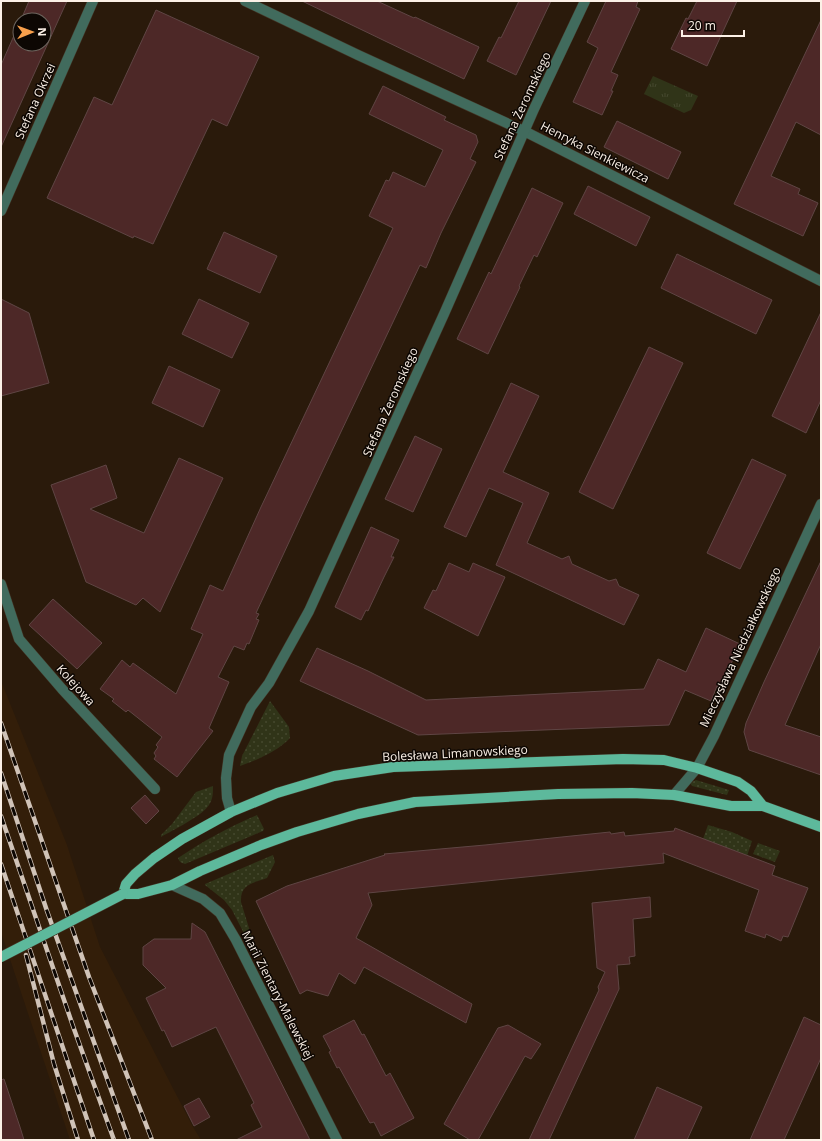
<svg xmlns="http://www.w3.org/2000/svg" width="822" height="1141" viewBox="0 0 822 1141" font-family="'Open Sans',sans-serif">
<defs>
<pattern id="grass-dots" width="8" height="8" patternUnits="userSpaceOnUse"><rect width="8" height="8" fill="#303418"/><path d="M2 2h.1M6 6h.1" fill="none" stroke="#45482e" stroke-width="1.8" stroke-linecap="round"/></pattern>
<pattern id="park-tufts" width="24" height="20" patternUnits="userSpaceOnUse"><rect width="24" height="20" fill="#303418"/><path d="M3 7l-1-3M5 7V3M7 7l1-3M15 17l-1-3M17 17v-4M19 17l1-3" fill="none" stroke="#45482e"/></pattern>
</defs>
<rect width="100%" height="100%" fill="#2a1a0b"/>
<!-- built -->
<polygon fill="#331e09" points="1,681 67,845 100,947 193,1127 201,1140 70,1140 1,932"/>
<!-- grass -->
<g fill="url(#grass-dots)">
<path d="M270,701L289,727L290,738C278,751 257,760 240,766L242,756Z"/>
<polygon points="696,780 729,790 727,795 692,786 690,783"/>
<path d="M213,786C213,793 213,799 209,805C202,816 173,830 161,837V835L172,824L196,792Z"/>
<path d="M257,815L264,829L263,831L185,864C182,863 179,862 178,858C203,841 229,827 257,815Z"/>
<polygon points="708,825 732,832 752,841 747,856 703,839"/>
<polygon points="758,843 780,851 775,862 753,854"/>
<path d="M273,855L275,862L267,878C253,883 240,884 241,902L256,951L254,953L232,910L224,900L205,885V884Z"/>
</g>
<!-- park -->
<polygon fill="url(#park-tufts)" points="653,76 698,96 691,110 684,113 644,94"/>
<!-- building -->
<g fill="#4d2827" stroke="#5f4544">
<polygon points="29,1 67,1 1,147 1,65 20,22 20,44 44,44 44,20 21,20"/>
<polygon points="302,1 377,1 414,18 415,17 479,47 464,79"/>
<polygon points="519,1 551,1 516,75 487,61 499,37 501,38"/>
<polygon points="606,1 638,1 636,7 640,9 611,72 618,75 611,91 613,91 602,115 573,102 598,48 587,42"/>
<polygon points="697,1 737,1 707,66 671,49 686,18 688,19"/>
<polygon points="156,10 259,57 227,126 212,119 153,244 134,236 133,238 47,198 94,97 112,105"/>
<polygon points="821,20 821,135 796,122 771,176 800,189 798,194 818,203 803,236 734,204"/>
<polygon points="383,86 446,117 444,120 476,135 478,142 470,159 476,162 441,233 426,268 420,265 303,512 256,613 259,614 256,619 259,620 249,644 247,643 244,650 234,646 218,677 229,682 209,728 213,731 177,777 154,759 156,756 154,753 158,747 156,745 162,737 128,710 126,712 112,701 114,699 100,689 122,660 130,667 133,663 176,694 203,634 191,629 210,585 223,591 261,507 393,228 369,216 386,180 389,181 393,172 425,187 443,150 369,114"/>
<polygon points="617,121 681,152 668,179 604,147"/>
<polygon points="588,186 650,217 636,246 574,214"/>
<polygon points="532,188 563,203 537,257 534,255 519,286 520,287 488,354 457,339 489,272 491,274"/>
<polygon points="224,232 277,256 260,293 207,269"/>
<polygon points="677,254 772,300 756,334 661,288"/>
<polygon points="1,299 29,313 49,383 1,396"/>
<polygon points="199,299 249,323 232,358 182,334"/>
<polygon points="821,312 821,400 806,433 772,416"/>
<polygon points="649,347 683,363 613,509 579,492"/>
<polygon points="169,366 220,390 203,427 152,403"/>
<polygon points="511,383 539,396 503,472 549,493 527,543 562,559 569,556 572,564 609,581 616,579 619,586 639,595 624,625 496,565 523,503 489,488 466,537 444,527"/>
<polygon points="415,436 442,449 413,512 385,499"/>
<polygon points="179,458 223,478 160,612 143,598 136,605 86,582 51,485 106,465 117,498 90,509 144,533"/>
<polygon points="752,459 786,475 740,569 707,553"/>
<polygon points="371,527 399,540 391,557 394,557 384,577 368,611 366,610 361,620 335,607"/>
<polygon points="821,561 821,644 785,725 821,737 821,775 749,750 744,732 746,723 764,682"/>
<polygon points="449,563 469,572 473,563 505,577 478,636 424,608 433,590 436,591"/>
<polygon points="53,599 102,643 77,669 29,625"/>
<polygon points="706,628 740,644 720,688 717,686 711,701 685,690 669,725 418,735 300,681 317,648 368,671 426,700 644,689 658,659 686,672"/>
<polygon points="145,795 159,811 146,824 131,808"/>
<polygon points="675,828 775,866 772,875 808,888 788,937 783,936 781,941 766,934 765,938 745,931 759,890 663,853 664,863 368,893 372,905 356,938 472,1004 466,1023 364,967 355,984 339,973 328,996 307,990 300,994 256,901 287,886 385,855 384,854 485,845 610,832 611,834 624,832 625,836 674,831"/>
<polygon points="650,897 651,917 633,919 635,956 629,957 630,964 617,965 619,989 549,1140 529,1140 599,990 598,987 605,972 597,968 592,903"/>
<polygon points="192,923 205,932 310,1140 236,1140 262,1127 251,1105 254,1103 216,1027 172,1047 164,1030 162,1031 146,998 166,988 143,965 143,947 154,939 191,939"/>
<polygon points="804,1017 821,1025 821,1058 784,1140 750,1140"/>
<polygon points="354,1020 362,1035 364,1034 386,1076 390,1073 414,1118 381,1136 374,1122 370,1123 339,1067 337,1068 329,1052 331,1051 323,1036"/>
<polygon points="508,1025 541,1044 531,1059 525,1056 478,1140 470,1140 444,1124 498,1028"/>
<polygon points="4,1079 20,1127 24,1140 1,1140 1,1080"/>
<polygon points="657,1087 702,1107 687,1140 634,1140"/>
<polygon points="199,1098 210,1117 194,1126 184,1106"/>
</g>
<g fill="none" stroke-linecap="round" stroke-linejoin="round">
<defs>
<g id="minor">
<polyline points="245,1 358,55 524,131 821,281"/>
<polyline points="1,211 93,1"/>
<polyline points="1,584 19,639 62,689 155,789"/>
<polyline points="674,795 697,768 714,736 821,504"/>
<polyline points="231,812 227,798 226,778 229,755 251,707 269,683 309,611 444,314 534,109 585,1"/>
<polyline points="172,885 203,899 220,913 236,940 337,1140"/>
</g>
<polyline id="primary" points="763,806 751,791 738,782 697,768 664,760 623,759 393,767 334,776 277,793 231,812 182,839 154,858 135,874 126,884 123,894 138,894 172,885 200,871 261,845 297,832 358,814 415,802 558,794 632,793 674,795 731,806 763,806 821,827"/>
</defs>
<!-- minor casing -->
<use href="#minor" stroke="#433425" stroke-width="11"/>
<!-- primary casing -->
<use href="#primary" stroke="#433425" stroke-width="11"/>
<!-- minor -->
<use href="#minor" stroke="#416b5d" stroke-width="10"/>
<!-- primary -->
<use href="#primary" stroke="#5db99c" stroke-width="10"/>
<defs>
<g id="rail">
<polyline points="1,723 89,977 152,1140"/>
<polyline points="1,773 47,911 129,1140"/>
<polyline points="1,816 74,1029 114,1140"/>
<polyline points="1,864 94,1140"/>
<polyline points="26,955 54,1064 78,1140"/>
</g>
</defs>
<!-- rail casing -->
<use href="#rail" stroke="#d0c3b8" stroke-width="4.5"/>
<!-- rail -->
<use href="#rail" stroke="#0d0703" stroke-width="3" stroke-dasharray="9" stroke-linecap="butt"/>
<defs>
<polyline id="primary-bridge" points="1,957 123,894"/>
</defs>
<!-- primary-bridge casing -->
<use href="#primary-bridge" stroke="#433425" stroke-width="11" stroke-linecap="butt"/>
<!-- primary-bridge -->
<use href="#primary-bridge" stroke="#5db99c" stroke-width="10"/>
</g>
<g text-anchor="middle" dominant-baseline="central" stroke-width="3" stroke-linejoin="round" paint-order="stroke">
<!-- street labels -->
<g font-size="12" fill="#fcf1e7" stroke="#0d0703">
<text transform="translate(35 101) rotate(-66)">Stefana Okrzei</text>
<text transform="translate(522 106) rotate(-65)">Stefana Żeromskiego</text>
<text transform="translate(595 152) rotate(27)">Henryka Sienkiewicza</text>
<text transform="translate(390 402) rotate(-66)">Stefana Żeromskiego</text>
<text transform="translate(740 647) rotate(-65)">Mieczysława Niedziałkowskiego</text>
<text transform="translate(76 685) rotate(48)">Kolejowa</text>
<text transform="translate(455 753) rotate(-3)">Bolesława Limanowskiego</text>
<text transform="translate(278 995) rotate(63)">Marii Zientary-Malewskiej</text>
</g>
</g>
<!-- border -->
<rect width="822" height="1141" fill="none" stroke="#fcf1e7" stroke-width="4"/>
<!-- north arrow -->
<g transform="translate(32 32) rotate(89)"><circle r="19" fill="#0d0703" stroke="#6d655e"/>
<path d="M0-3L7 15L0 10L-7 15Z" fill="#f9a04c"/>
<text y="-6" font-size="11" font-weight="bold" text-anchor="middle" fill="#fcf1e7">N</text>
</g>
<!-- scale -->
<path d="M682 30v6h62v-6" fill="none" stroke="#fcf1e7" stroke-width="2"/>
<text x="688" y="30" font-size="12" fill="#fcf1e7" stroke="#0d0703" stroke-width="3" paint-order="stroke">20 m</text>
</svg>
